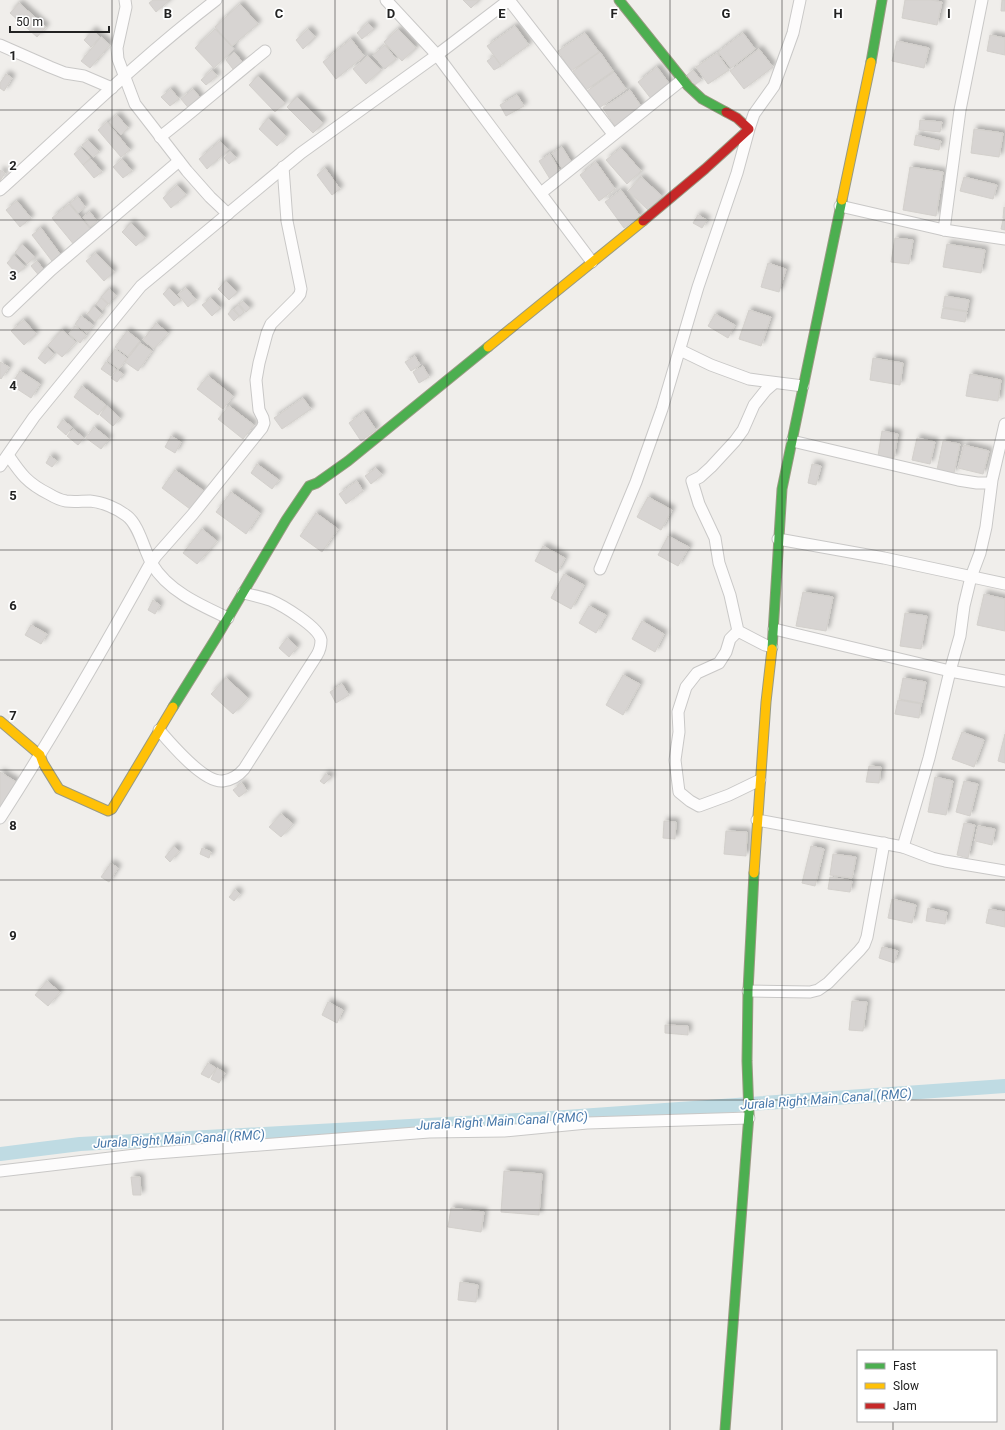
<svg xmlns="http://www.w3.org/2000/svg" width="1005" height="1430" viewBox="0 0 1005 1430" font-family="Roboto,sans-serif">
<defs>
<filter id="shadow"><feDropShadow dx="3.5" dy="-3.5" stdDeviation="2" flood-color="#0004"/></filter>
</defs>
<rect width="100%" height="100%" fill="#f0eeeb"/>
<g fill="none" stroke-linecap="round" stroke-linejoin="round">
<!-- canal -->
<polyline stroke="#bfdbe3" stroke-width="14" points="0,1154 80,1144 537,1119 1005,1086"/>
</g>
<!-- building -->
<g fill="#d7d4d2" stroke="#d3d0cc" filter="url(#shadow)">
<polygon points="153,0 170,0 156,12 149,3"/>
<polygon points="463,0 479,0 471,8"/>
<polygon points="905,0 931,0 942,2 937,25 902,18"/>
<polygon points="1002,0 1005,0 1005,11 1001,11"/>
<polygon points="19,3 46,27 37,37 10,13"/>
<polygon points="240,4 258,24 232,46 215,27"/>
<polygon points="368,23 374,29 362,39 357,33"/>
<polygon points="515,26 529,45 501,65 487,46"/>
<polygon points="215,29 234,49 214,68 195,48"/>
<polygon points="308,29 315,37 303,49 296,40"/>
<polygon points="398,29 416,48 402,61 384,42"/>
<polygon points="93,30 100,37 91,47 84,40"/>
<polygon points="585,33 599,52 571,71 558,51"/>
<polygon points="743,33 755,49 731,68 718,52"/>
<polygon points="990,35 1005,38 1005,55 987,51"/>
<polygon points="101,37 110,45 90,68 81,61"/>
<polygon points="351,39 364,56 336,79 323,62"/>
<polygon points="897,41 929,48 924,68 892,61"/>
<polygon points="385,45 396,59 385,69 373,55"/>
<polygon points="759,49 773,67 744,89 730,71"/>
<polygon points="234,52 245,65 236,73 226,60"/>
<polygon points="600,52 613,71 586,90 573,71"/>
<polygon points="717,53 729,70 708,84 696,67"/>
<polygon points="368,56 381,70 366,84 353,69"/>
<polygon points="494,56 501,66 494,70 487,61"/>
<polygon points="657,67 671,86 652,100 638,82"/>
<polygon points="212,70 217,76 206,85 201,80"/>
<polygon points="693,70 701,80 695,85 687,75"/>
<polygon points="614,72 626,89 599,108 587,91"/>
<polygon points="6,74 12,78 4,91 0,88 0,83"/>
<polygon points="258,76 285,103 275,112 249,85"/>
<polygon points="171,89 179,99 170,106 161,97"/>
<polygon points="193,89 203,101 191,111 181,99"/>
<polygon points="630,90 643,109 616,128 603,108"/>
<polygon points="517,95 524,106 506,116 500,105"/>
<polygon points="297,97 323,123 313,133 287,107"/>
<polygon points="117,115 128,128 121,135 109,122"/>
<polygon points="268,118 286,136 277,146 259,129"/>
<polygon points="920,120 942,122 940,132 919,130"/>
<polygon points="107,122 130,150 121,157 98,130"/>
<polygon points="974,129 1003,133 999,157 971,153"/>
<polygon points="916,135 941,141 939,150 914,145"/>
<polygon points="88,140 99,152 93,157 82,145"/>
<polygon points="220,141 228,150 207,169 199,159"/>
<polygon points="562,147 573,165 564,171 552,153"/>
<polygon points="81,148 90,158 83,165 74,154"/>
<polygon points="621,148 641,171 627,184 606,160"/>
<polygon points="230,151 236,158 229,164 224,158"/>
<polygon points="550,154 561,173 550,179 539,161"/>
<polygon points="91,159 102,172 94,178 83,165"/>
<polygon points="122,159 132,171 123,178 113,167"/>
<polygon points="596,162 615,189 599,201 580,175"/>
<polygon points="910,167 943,172 936,216 903,210"/>
<polygon points="325,168 340,189 332,195 317,175"/>
<polygon points="0,170 5,173 0,181"/>
<polygon points="641,177 662,196 648,210 628,191"/>
<polygon points="964,177 997,185 993,199 960,191"/>
<polygon points="177,185 186,195 171,208 163,198"/>
<polygon points="621,190 640,216 624,228 605,202"/>
<polygon points="78,197 85,207 78,213 70,203"/>
<polygon points="17,201 31,218 20,227 6,210"/>
<polygon points="69,204 92,231 75,246 52,218"/>
<polygon points="1004,207 1005,208 1005,219 1003,218"/>
<polygon points="90,212 97,221 90,227 83,217"/>
<polygon points="698,215 707,220 702,228 693,223"/>
<polygon points="1003,220 1005,220 1005,230 1001,229"/>
<polygon points="131,223 145,238 136,246 122,232"/>
<polygon points="41,228 63,258 55,265 32,235"/>
<polygon points="895,238 913,240 909,264 891,262"/>
<polygon points="22,244 35,257 27,264 15,252"/>
<polygon points="947,244 985,250 981,273 943,267"/>
<polygon points="96,253 114,272 104,281 86,261"/>
<polygon points="14,255 25,267 17,274 7,263"/>
<polygon points="37,261 46,273 41,278 31,266"/>
<polygon points="768,263 786,269 779,292 761,287"/>
<polygon points="226,281 237,292 229,300 218,289"/>
<polygon points="169,288 181,300 174,306 163,294"/>
<polygon points="186,288 196,300 188,307 178,294"/>
<polygon points="109,289 116,295 109,304 101,297"/>
<polygon points="945,296 969,300 967,311 943,307"/>
<polygon points="101,298 108,304 103,310 96,304"/>
<polygon points="211,298 220,308 212,316 202,305"/>
<polygon points="243,301 250,308 246,312 239,304"/>
<polygon points="238,305 244,312 240,316 234,309"/>
<polygon points="94,306 102,314 95,322 87,314"/>
<polygon points="943,308 967,312 965,322 941,318"/>
<polygon points="232,309 239,316 234,321 228,314"/>
<polygon points="749,310 771,317 761,346 739,339"/>
<polygon points="715,314 735,325 728,338 708,326"/>
<polygon points="81,316 93,325 87,333 75,324"/>
<polygon points="24,320 36,334 24,345 11,331"/>
<polygon points="156,323 168,333 154,349 143,340"/>
<polygon points="75,326 86,335 80,343 69,334"/>
<polygon points="62,330 76,342 62,357 48,345"/>
<polygon points="127,331 140,341 128,356 115,347"/>
<polygon points="140,343 152,351 138,371 125,362"/>
<polygon points="47,347 54,354 45,364 38,358"/>
<polygon points="115,349 127,358 119,369 107,360"/>
<polygon points="415,356 420,365 411,371 405,362"/>
<polygon points="873,358 903,363 900,385 870,380"/>
<polygon points="0,362 9,367 1,379 0,378"/>
<polygon points="106,362 116,369 111,376 101,369"/>
<polygon points="423,366 429,377 419,383 413,372"/>
<polygon points="117,370 123,374 117,382 111,378"/>
<polygon points="20,371 40,384 31,398 11,385"/>
<polygon points="970,374 1001,380 998,401 966,396"/>
<polygon points="208,376 233,396 223,409 197,389"/>
<polygon points="82,386 106,405 98,415 74,397"/>
<polygon points="303,398 311,409 282,429 274,418"/>
<polygon points="107,406 120,418 113,426 100,415"/>
<polygon points="229,406 254,425 243,439 218,419"/>
<polygon points="364,412 376,430 361,441 349,423"/>
<polygon points="63,420 72,427 66,435 57,427"/>
<polygon points="94,427 109,439 101,449 86,438"/>
<polygon points="73,429 84,438 78,445 67,436"/>
<polygon points="882,431 898,434 894,458 878,456"/>
<polygon points="171,436 181,442 175,453 165,447"/>
<polygon points="917,438 935,442 930,464 912,460"/>
<polygon points="943,441 960,444 954,473 937,470"/>
<polygon points="964,445 989,451 983,474 958,468"/>
<polygon points="50,456 57,461 52,467 46,463"/>
<polygon points="257,464 279,480 272,489 251,473"/>
<polygon points="812,464 821,466 816,485 808,483"/>
<polygon points="376,468 382,475 371,484 365,476"/>
<polygon points="175,470 204,491 190,509 162,488"/>
<polygon points="357,481 363,491 346,504 339,494"/>
<polygon points="231,492 260,513 246,534 216,512"/>
<polygon points="648,497 672,510 661,530 637,517"/>
<polygon points="316,513 338,529 322,552 300,536"/>
<polygon points="202,529 217,541 197,564 183,553"/>
<polygon points="668,536 689,547 678,566 658,555"/>
<polygon points="543,546 565,558 557,573 535,561"/>
<polygon points="564,574 584,585 571,609 551,598"/>
<polygon points="803,592 833,597 826,631 796,626"/>
<polygon points="984,594 1005,599 1005,631 977,625"/>
<polygon points="153,600 160,605 155,614 148,610"/>
<polygon points="589,606 606,615 596,633 579,623"/>
<polygon points="905,613 927,616 921,649 900,646"/>
<polygon points="642,621 664,634 655,652 632,639"/>
<polygon points="31,625 47,634 41,644 25,635"/>
<polygon points="287,638 297,647 289,657 279,648"/>
<polygon points="623,675 640,684 623,715 606,705"/>
<polygon points="226,678 248,698 233,714 211,694"/>
<polygon points="903,678 926,682 922,703 899,699"/>
<polygon points="342,684 349,695 336,703 330,692"/>
<polygon points="898,700 921,704 919,718 895,714"/>
<polygon points="962,732 984,740 974,767 952,759"/>
<polygon points="1005,734 1005,763 998,761"/>
<polygon points="869,766 881,767 879,783 866,782"/>
<polygon points="0,772 18,783 0,813"/>
<polygon points="326,774 331,777 324,784 320,781"/>
<polygon points="935,777 953,781 946,815 928,812"/>
<polygon points="964,781 978,784 970,816 956,812"/>
<polygon points="242,783 247,791 239,797 233,790"/>
<polygon points="281,814 293,824 281,837 269,827"/>
<polygon points="664,821 676,822 675,839 663,838"/>
<polygon points="964,823 975,825 968,858 957,855"/>
<polygon points="978,826 995,829 992,845 975,841"/>
<polygon points="726,831 747,832 746,856 724,854"/>
<polygon points="174,846 179,851 170,862 165,857"/>
<polygon points="811,846 824,849 815,886 802,883"/>
<polygon points="202,848 211,852 209,858 200,854"/>
<polygon points="833,854 856,857 852,878 830,875"/>
<polygon points="111,863 118,868 109,882 101,877"/>
<polygon points="830,877 852,881 850,892 828,889"/>
<polygon points="235,890 240,894 234,901 229,897"/>
<polygon points="892,899 916,905 912,923 888,918"/>
<polygon points="928,908 947,912 945,924 926,921"/>
<polygon points="989,909 1005,912 1005,927 986,923"/>
<polygon points="882,947 898,951 894,963 879,958"/>
<polygon points="47,981 60,992 48,1006 35,995"/>
<polygon points="852,1001 867,1002 863,1031 849,1030"/>
<polygon points="328,1002 343,1010 337,1023 322,1015"/>
<polygon points="665,1025 688,1026 688,1035 665,1033"/>
<polygon points="208,1063 216,1068 209,1078 201,1074"/>
<polygon points="217,1068 225,1073 219,1083 211,1079"/>
<polygon points="504,1171 542,1174 539,1215 501,1212"/>
<polygon points="131,1177 140,1177 141,1195 133,1195"/>
<polygon points="451,1208 484,1212 481,1232 448,1227"/>
<polygon points="460,1282 478,1285 476,1302 458,1300"/>
</g>
<g fill="none" stroke-linecap="round" stroke-linejoin="round">
<defs>
<g id="street">
<polyline points="125,0 126,7 117,48 118,59 135,104 187,171 210,197 228,214"/>
<polyline points="386,0 437,55 592,262"/>
<polyline points="509,0 613,134"/>
<polyline points="0,45 50,67 65,73 84,76 112,88"/>
<path d="M160,137C196,109 230,79 265,51"/>
<path d="M0,190C71,126 140,58 216,0"/>
<polyline points="541,193 682,80"/>
<polyline points="840,206 944,230 1005,239"/>
<polyline points="944,230 960,110 982,0"/>
<polyline points="8,311 51,270 179,161"/>
<polyline points="680,350 711,365 749,379 803,386"/>
<polyline points="792,441 958,480 977,483 991,483"/>
<path d="M8,455C21,474 27,483 49,494C54,497 60,500 66,501C74,502 82,501 90,501C102,502 117,508 127,516C139,525 144,550 152,564C168,591 200,605 228,618"/>
<polyline points="0,466 34,417 141,286 301,153 437,55 509,0"/>
<polyline points="778,539 884,558 1005,584"/>
<polyline points="600,569 636,482 662,409 698,287 737,173 749,129 754,114 774,86 793,33 800,0"/>
<polyline points="774,629 950,671 1005,681"/>
<polyline points="738,631 730,639 726,652 719,663 697,673 686,687 678,712 679,732 675,760 679,792 690,801 699,806 729,795 760,780"/>
<polyline points="772,647 765,645 738,631 730,595 719,563 715,538 699,504 692,481 700,477 711,467 735,441 743,430 754,405 766,390 774,383"/>
<path d="M159,730C171,744 204,783 223,781C231,780 239,775 244,769L317,655C320,650 321,646 321,640C319,627 282,605 270,600C261,597 252,595 243,593"/>
<path d="M0,818C53,736 102,651 149,566L156,556L193,514L262,428L264,423L263,418L259,410L256,380L259,363L267,333L271,324L297,298L300,294L301,289L287,221L283,167"/>
<polyline points="757,820 903,847 932,858 945,861 1005,871"/>
<polyline points="903,847 929,758 950,671 960,636 964,606 971,577 980,553 986,527 992,480 1005,424"/>
<polyline points="748,991 810,992 818,990 828,983 859,951 864,945 867,937 884,843"/>
<polyline points="0,1171 144,1154 429,1132 504,1131 587,1123 749,1118"/>
</g>
<g id="fast">
<polyline points="619,0 688,86 702,99 726,112"/>
<polyline points="871,62 882,0"/>
<polyline points="772,649 782,489 842,200"/>
<polyline points="173,707 216,638 286,520 309,486 317,483 348,461 488,347"/>
<polyline points="725,1430 749,1114 747,1061 748,991 754,873"/>
</g>
<g id="slow">
<polyline points="842,200 871,62"/>
<polyline points="488,347 643,221"/>
<polyline points="0,721 40,755 43,763 59,789 108,811 112,809 173,707"/>
<polyline points="754,873 766,702 772,649"/>
</g>
<polyline id="jam" points="643,221 705,169 749,129 737,118 726,112"/>
</defs>
<!-- street casing -->
<use href="#street" stroke="#c9c8c7" stroke-width="13"/>
<!-- fast casing -->
<use href="#fast" stroke="#999a82" stroke-width="11"/>
<!-- slow casing -->
<use href="#slow" stroke="#999a82" stroke-width="11"/>
<!-- jam casing -->
<use href="#jam" stroke="#999a82" stroke-width="11"/>
<!-- street -->
<use href="#street" stroke="#fdfcfc" stroke-width="11"/>
<!-- fast -->
<use href="#fast" stroke="#4caf50" stroke-width="9"/>
<!-- slow -->
<use href="#slow" stroke="#ffc107" stroke-width="9"/>
<!-- jam -->
<use href="#jam" stroke="#c62828" stroke-width="9"/>
</g>
<!-- grid -->
<path fill="none" stroke="#222" stroke-width="1" stroke-opacity="0.55" d="M112,0V1430M223,0V1430M335,0V1430M447,0V1430M558,0V1430M670,0V1430M782,0V1430M893,0V1351M0,110H1005M0,220H1005M0,330H1005M0,440H1005M0,550H1005M0,660H1005M0,770H1005M0,880H1005M0,990H1005M0,1100H1005M0,1210H1005M0,1320H1005M893,1421V1430"/>
<g text-anchor="middle" dominant-baseline="central" stroke-width="3.5" stroke-linejoin="round" paint-order="stroke">
<!-- water labels -->
<g font-size="13" font-style="italic" fill="#4a7aab" stroke="#fff">
<text transform="translate(826 1099) rotate(-4)">Jurala Right Main Canal (RMC)</text>
<text transform="translate(502 1121) rotate(-3)">Jurala Right Main Canal (RMC)</text>
<text transform="translate(179 1139) rotate(-3)">Jurala Right Main Canal (RMC)</text>
</g>
</g>
<g font-size="13" text-anchor="middle" font-weight="bold" fill="#222" stroke="#fff" stroke-width="3.5" stroke-linejoin="round" paint-order="stroke">
<text x="168" y="18">B</text>
<text x="279" y="18">C</text>
<text x="391" y="18">D</text>
<text x="502" y="18">E</text>
<text x="614" y="18">F</text>
<text x="726" y="18">G</text>
<text x="838" y="18">H</text>
<text x="949" y="18">I</text>
<text x="13" y="60">1</text>
<text x="13" y="170">2</text>
<text x="13" y="280">3</text>
<text x="13" y="390">4</text>
<text x="13" y="500">5</text>
<text x="13" y="610">6</text>
<text x="13" y="720">7</text>
<text x="13" y="830">8</text>
<text x="13" y="940">9</text>
</g>
<!-- legend -->
<rect x="857" y="1350" width="140" height="72" fill="#ffffff" stroke="#a7a7a7"/>
<rect x="865" y="1363" width="20" height="6" fill="#4caf50" stroke="#a7a7a7"/>
<text x="893" y="1370" font-size="12" fill="#222222">Fast</text>
<rect x="865" y="1383" width="20" height="6" fill="#ffc107" stroke="#a7a7a7"/>
<text x="893" y="1390" font-size="12" fill="#222222">Slow</text>
<rect x="865" y="1403" width="20" height="6" fill="#c62828" stroke="#a7a7a7"/>
<text x="893" y="1410" font-size="12" fill="#222222">Jam</text>
<!-- scale -->
<path d="M10 26v6h99v-6" fill="none" stroke="#222222" stroke-width="2"/>
<text x="16" y="26" font-size="12" fill="#222222" stroke="#ffffff" stroke-width="3" paint-order="stroke">50 m</text>
</svg>
